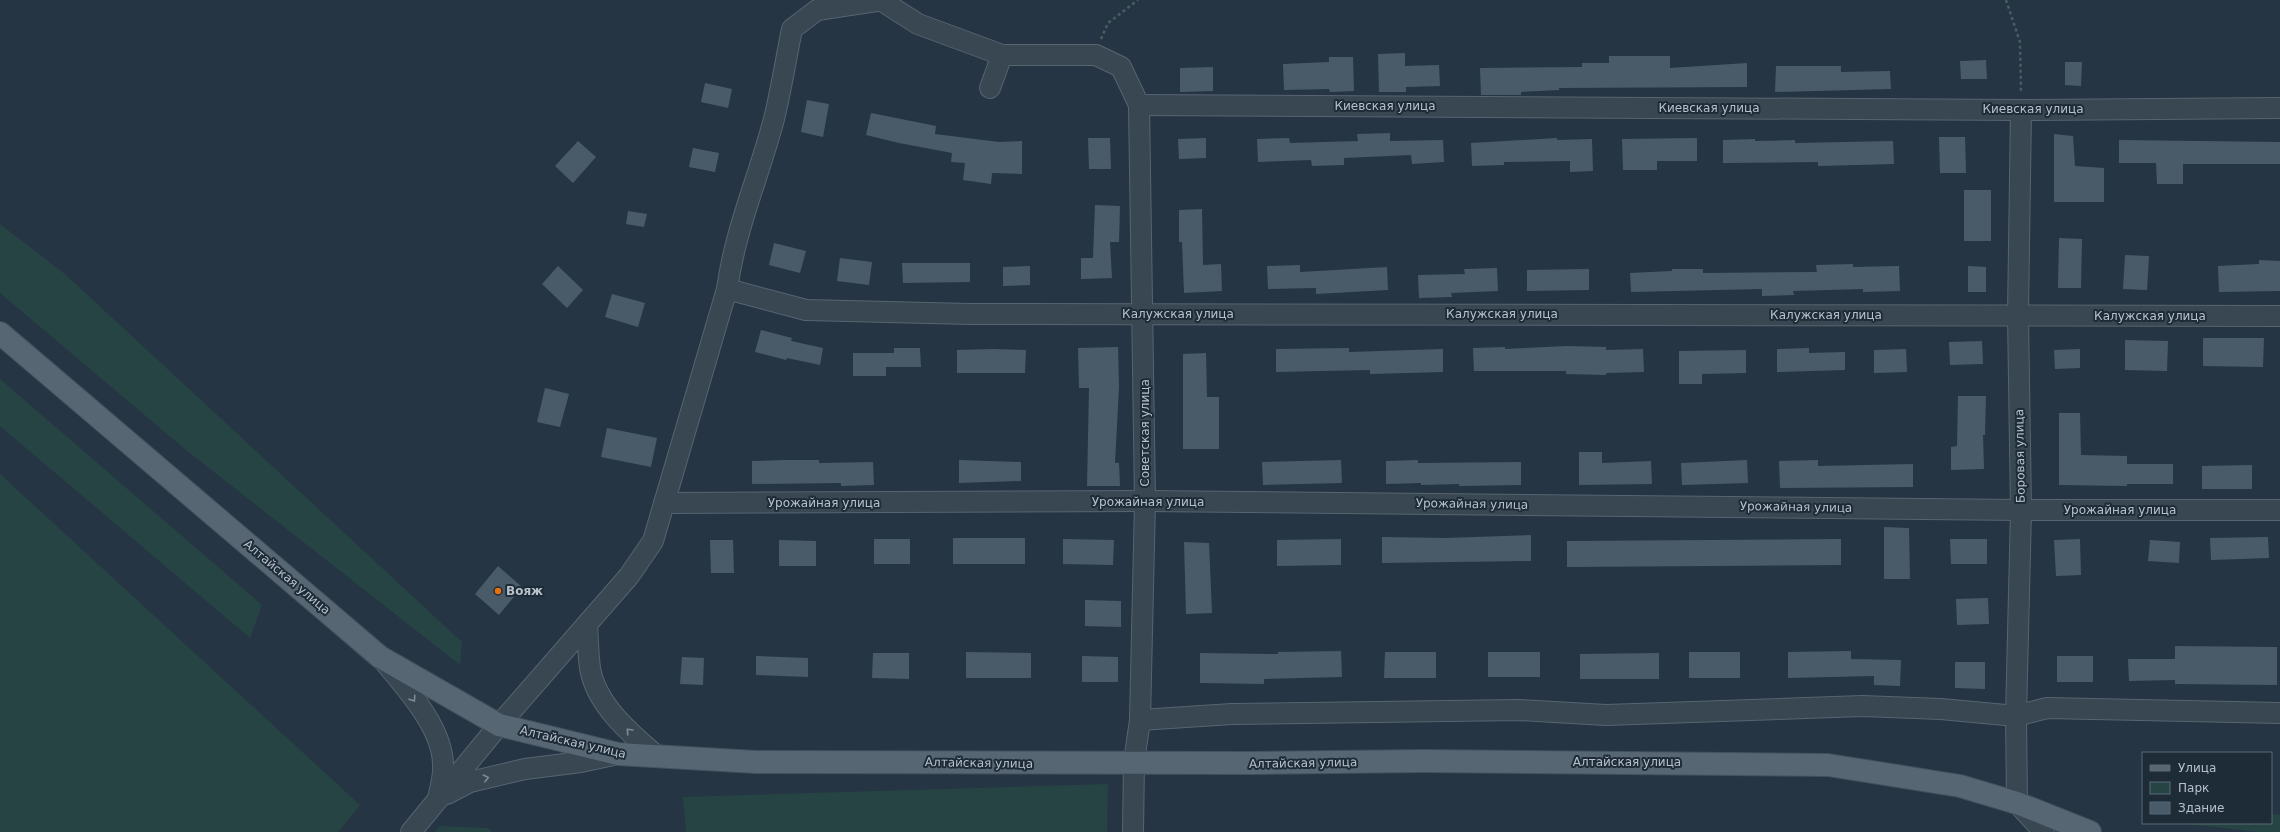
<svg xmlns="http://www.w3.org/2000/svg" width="2280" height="832" viewBox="0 0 2280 832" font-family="'DejaVu Sans',sans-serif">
<rect width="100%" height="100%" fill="#253543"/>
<!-- green -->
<g fill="#274444">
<polygon points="0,224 66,275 462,642 460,665 186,450 0,293"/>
<polygon points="0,379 262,605 250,638 0,426"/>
<polygon points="0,474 360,805 338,832 0,832"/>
<polygon points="1108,784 1107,832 686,832 683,797"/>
<polygon points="2271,814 2280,815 2280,832 2258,832 2179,823 2271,823"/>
<polygon points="440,826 488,828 492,832 435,832"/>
</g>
<!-- building -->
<g fill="#495b69">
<polygon points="1405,53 1405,66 1439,65 1440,86 1406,87 1406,92 1379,92 1378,54"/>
<polygon points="1609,56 1670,56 1670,68 1747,63 1747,87 1559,88 1559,90 1521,92 1521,95 1481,95 1480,68 1582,67 1582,63 1609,63"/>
<polygon points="1329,57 1353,57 1354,91 1330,92 1329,89 1284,90 1283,64 1329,62"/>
<polygon points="1986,60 1987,79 1961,79 1960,61"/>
<polygon points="2065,62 2082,62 2081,86 2065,85"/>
<polygon points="1776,66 1841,66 1841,72 1890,71 1891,89 1775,92"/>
<polygon points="1213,67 1213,91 1180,92 1180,68"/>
<polygon points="705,83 732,89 728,108 701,102"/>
<polygon points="807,100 829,104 823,137 801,132"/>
<polygon points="871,113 936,126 935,134 999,142 1022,141 1022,174 992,173 991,184 963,180 965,163 951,162 952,153 899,143 866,135"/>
<polygon points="1390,133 1390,141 1443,140 1444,162 1412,164 1411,155 1344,158 1344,165 1312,166 1311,160 1258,162 1257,139 1289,138 1290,143 1358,141 1357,134"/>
<polygon points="2054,134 2073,136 2075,166 2104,168 2104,202 2054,202"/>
<polygon points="1939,137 1965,137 1966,173 1940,173"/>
<polygon points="1088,138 1110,138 1111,169 1089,169"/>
<polygon points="1206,138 1206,158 1179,159 1178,139"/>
<polygon points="1557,138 1557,140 1592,139 1593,171 1570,172 1570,161 1504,162 1504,165 1472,166 1471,143"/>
<polygon points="1697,138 1697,161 1657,161 1657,170 1623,170 1622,139"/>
<polygon points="1755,139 1755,141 1795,140 1795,143 1893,141 1894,164 1818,166 1818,162 1723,163 1723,140"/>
<polygon points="2119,140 2280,142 2280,164 2183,164 2183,184 2157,184 2156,163 2119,163"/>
<polygon points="578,141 596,157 573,183 555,166"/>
<polygon points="693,148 719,153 715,172 689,167"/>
<rect x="1964" y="190" width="27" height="51"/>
<polygon points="1095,205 1120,206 1119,242 1110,242 1112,278 1081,279 1081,258 1093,258"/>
<polygon points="1202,209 1203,265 1221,264 1222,291 1184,293 1182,242 1179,242 1179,210"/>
<polygon points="628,211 647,214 644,227 626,224"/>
<polygon points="2059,238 2082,239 2081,288 2058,288"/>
<polygon points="774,243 806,251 800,273 769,265"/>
<polygon points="2125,255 2149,256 2147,290 2123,289"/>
<polygon points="840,258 872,262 869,285 837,281"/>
<polygon points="2259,260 2280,261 2280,291 2219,292 2218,266 2259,264"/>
<polygon points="902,263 970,263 970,282 903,283"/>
<polygon points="1853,264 1853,267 1899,266 1900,291 1863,292 1863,289 1793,291 1794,295 1762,296 1762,289 1631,292 1630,273 1672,271 1672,269 1703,269 1703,273 1817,272 1816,265"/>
<polygon points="1300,265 1300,272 1387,267 1388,290 1316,294 1316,288 1268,289 1267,266"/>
<polygon points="558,266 583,290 567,308 542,284"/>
<polygon points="1030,266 1030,285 1003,286 1003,267"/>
<polygon points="1968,266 1986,267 1986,292 1968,292"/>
<polygon points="1497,268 1498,291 1451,293 1452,297 1419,298 1418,275 1465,274 1464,269"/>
<polygon points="1589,269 1589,290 1527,291 1527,270"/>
<polygon points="612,294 645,303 638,327 605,317"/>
<polygon points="761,330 792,338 791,341 823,348 820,365 787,358 786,360 755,352"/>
<polygon points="2203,338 2264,338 2263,367 2203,366"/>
<polygon points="2125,340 2168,341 2167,371 2125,370"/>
<polygon points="1982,341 1983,364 1950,365 1949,342"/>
<polygon points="1567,346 1606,347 1606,350 1643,349 1644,372 1606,373 1606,375 1566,374 1566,371 1474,371 1473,348 1505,347 1505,349"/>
<polygon points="1118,347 1119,387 1115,463 1119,463 1120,486 1087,486 1089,388 1079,388 1078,348"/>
<polygon points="894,348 920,348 921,367 886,367 886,376 853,376 853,353 894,353"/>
<polygon points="1349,348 1349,352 1443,349 1443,372 1370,374 1370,370 1276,372 1276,349"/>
<polygon points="1809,348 1809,353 1845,352 1845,370 1777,372 1777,349"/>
<polygon points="993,349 1026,350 1025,373 957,373 957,350"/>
<polygon points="1906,349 1907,372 1874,373 1874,350"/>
<polygon points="2080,349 2080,368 2055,369 2054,350"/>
<polygon points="1746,350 1746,373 1702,374 1702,384 1679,384 1679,351"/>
<polygon points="1206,353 1207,397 1219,397 1219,449 1183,449 1183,354"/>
<polygon points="545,388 569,394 560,427 537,422"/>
<polygon points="1958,396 1986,396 1985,435 1983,435 1984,469 1951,470 1951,447 1957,446"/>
<polygon points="2059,413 2080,413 2081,455 2127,456 2127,464 2173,464 2173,484 2127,484 2127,486 2059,485"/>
<polygon points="607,428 657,438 651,467 601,457"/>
<polygon points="1579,452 1602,452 1602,463 1651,461 1652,484 1579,485"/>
<polygon points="786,460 819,460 819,463 873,462 874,485 841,486 841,483 752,484 752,461"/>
<polygon points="959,460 1021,462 1021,481 959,483"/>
<polygon points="1341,460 1342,483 1263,485 1262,462"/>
<polygon points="1418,460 1418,463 1521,462 1521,485 1459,486 1459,484 1421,485 1421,483 1386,484 1386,461"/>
<polygon points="1747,460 1748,483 1682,485 1681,463"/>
<polygon points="1818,460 1818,466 1913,464 1913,487 1780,488 1779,461"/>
<polygon points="2252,465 2252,489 2202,489 2202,466"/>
<polygon points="1884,527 1909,528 1910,579 1884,579"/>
<polygon points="1531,535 1531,561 1382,563 1382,537 1445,538"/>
<polygon points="2268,537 2269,558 2211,560 2210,538"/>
<rect x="953" y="538" width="72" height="26"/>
<rect x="874" y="539" width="36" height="25"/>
<polygon points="1063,539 1114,540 1113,565 1063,564"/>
<polygon points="1341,539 1341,565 1277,566 1277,540"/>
<polygon points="1841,539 1841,565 1567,567 1567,541"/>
<polygon points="1950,539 1987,539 1987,564 1951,564"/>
<polygon points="2080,539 2081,575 2056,576 2054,540"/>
<polygon points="710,540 733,540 734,573 711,573"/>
<polygon points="779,540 816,541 816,566 779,566"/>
<polygon points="2150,540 2180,542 2179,563 2148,561"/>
<polygon points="1184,542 1209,543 1212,613 1186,614"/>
<polygon points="498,566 522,587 499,615 475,594"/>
<polygon points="1988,598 1989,624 1957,625 1956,599"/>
<polygon points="1085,600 1121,601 1121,627 1085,626"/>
<polygon points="2175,646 2277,647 2277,685 2175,684 2175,680 2129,681 2128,659 2175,659"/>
<polygon points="1341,651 1342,677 1264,679 1264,684 1200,683 1200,653 1278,654 1278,652"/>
<polygon points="1851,651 1851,659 1901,660 1900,686 1874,685 1874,676 1788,678 1788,652"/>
<polygon points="966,652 1031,653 1031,678 966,678"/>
<polygon points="1385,652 1436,652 1436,678 1384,678"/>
<rect x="1488" y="652" width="52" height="25"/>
<rect x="1689" y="652" width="51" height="26"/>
<polygon points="873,653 909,653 909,679 872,678"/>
<polygon points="1659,653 1659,679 1580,679 1580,654"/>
<polygon points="756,656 808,658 808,677 756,675"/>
<polygon points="1082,656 1118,657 1118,682 1082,682"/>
<rect x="2057" y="656" width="36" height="26"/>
<polygon points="682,657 704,658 703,685 680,684"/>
<polygon points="1955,662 1985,662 1985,689 1955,688"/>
</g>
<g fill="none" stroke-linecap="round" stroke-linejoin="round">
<defs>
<g id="minor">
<polyline points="882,1 918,24 1002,55 1096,55 1121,67 1139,105 1145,501 1140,720 1134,762 1133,832"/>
<polyline points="990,88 1002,55"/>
<polyline points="1139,105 2021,110 2280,108"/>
<polyline points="2021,110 2018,315 2021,510 2016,716 2017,803 2044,832"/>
<polyline points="727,289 806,310 970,314 2280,316"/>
<polyline points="664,503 1145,501 2021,510 2280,510"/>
<path d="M587,624C588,639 588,653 590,668C596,705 631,734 658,757"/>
<path d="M383,660C406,688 443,728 443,765C444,776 440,788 438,799"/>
<polyline points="1140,720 1232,714 1519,710 1606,715 1862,706 1941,709 2016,716 2047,708 2280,713"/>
<polyline points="447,794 470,782 525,769 581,762 618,754"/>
<path d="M411,832L499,725L629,576L653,541L727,289C735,230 759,176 774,119C781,90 786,59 792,29L817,10L883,0"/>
</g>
<polyline id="major" points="0,333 380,657 499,725 618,754 756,762 1253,763 1423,761 1828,765 1960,786 2017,803 2090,832"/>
</defs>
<!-- minor casing -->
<use href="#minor" stroke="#586470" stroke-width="22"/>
<!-- major casing -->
<use href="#major" stroke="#43505c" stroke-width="24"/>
<!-- path -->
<g stroke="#456060" stroke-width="2.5" stroke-dasharray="3 3" stroke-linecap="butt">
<polyline points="2006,0 2020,42 2021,93"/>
<polyline points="1101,39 1108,23 1138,0"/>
</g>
<!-- minor -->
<use href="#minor" stroke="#394753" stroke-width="20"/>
<!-- major -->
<use href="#major" stroke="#576673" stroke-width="22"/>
</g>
<!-- one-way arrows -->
<defs><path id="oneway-chevron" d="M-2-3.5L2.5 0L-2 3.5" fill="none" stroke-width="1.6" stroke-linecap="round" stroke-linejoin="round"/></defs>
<g stroke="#7e8a96">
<use href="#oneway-chevron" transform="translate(413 699) rotate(56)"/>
<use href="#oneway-chevron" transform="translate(629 731) rotate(-133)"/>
<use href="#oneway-chevron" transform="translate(486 778) rotate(-13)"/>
</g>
<!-- markers -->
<circle fill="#e8710a" stroke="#1e2c38" stroke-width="1.5" cx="498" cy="591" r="4"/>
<g text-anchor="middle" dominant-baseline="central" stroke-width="4" stroke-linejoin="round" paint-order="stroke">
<!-- street labels -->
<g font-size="12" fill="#b7c1cc" stroke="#1e2c38">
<text x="1385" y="106">Киевская улица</text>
<text x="1709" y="108">Киевская улица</text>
<text x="2033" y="109">Киевская улица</text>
<text x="1178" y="314">Калужская улица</text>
<text x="1502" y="314">Калужская улица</text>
<text x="1826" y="315">Калужская улица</text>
<text x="2150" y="316">Калужская улица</text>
<text transform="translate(1145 433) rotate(-90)">Советская улица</text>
<text transform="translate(2020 456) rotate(-91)">Боровая улица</text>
<text x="1148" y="502">Урожайная улица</text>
<text x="824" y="503">Урожайная улица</text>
<text transform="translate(1472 504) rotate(1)">Урожайная улица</text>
<text transform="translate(1796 507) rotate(1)">Урожайная улица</text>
<text x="2120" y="510">Урожайная улица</text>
<text transform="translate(287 577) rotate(40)">Алтайская улица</text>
<text transform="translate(573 742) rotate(13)">Алтайская улица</text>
<text x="1627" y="762">Алтайская улица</text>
<text transform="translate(979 763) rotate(1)">Алтайская улица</text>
<text transform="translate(1303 763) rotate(-1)">Алтайская улица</text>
</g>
<!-- poi labels -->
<g font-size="12" font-weight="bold" fill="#b7c1cc" stroke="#1e2c38" text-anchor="start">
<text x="506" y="591">Вояж</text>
</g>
</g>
<!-- legend -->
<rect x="2142" y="752" width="130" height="72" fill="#1e2c38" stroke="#5b6873"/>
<rect x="2150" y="765" width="20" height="6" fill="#576673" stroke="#5b6873"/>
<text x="2178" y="772" font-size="12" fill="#b7c1cc">Улица</text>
<rect x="2150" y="782" width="20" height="12" fill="#274444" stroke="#5b6873"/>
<text x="2178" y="792" font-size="12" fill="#b7c1cc">Парк</text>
<rect x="2150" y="802" width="20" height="12" fill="#495b69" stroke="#5b6873"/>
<text x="2178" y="812" font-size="12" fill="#b7c1cc">Здание</text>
</svg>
